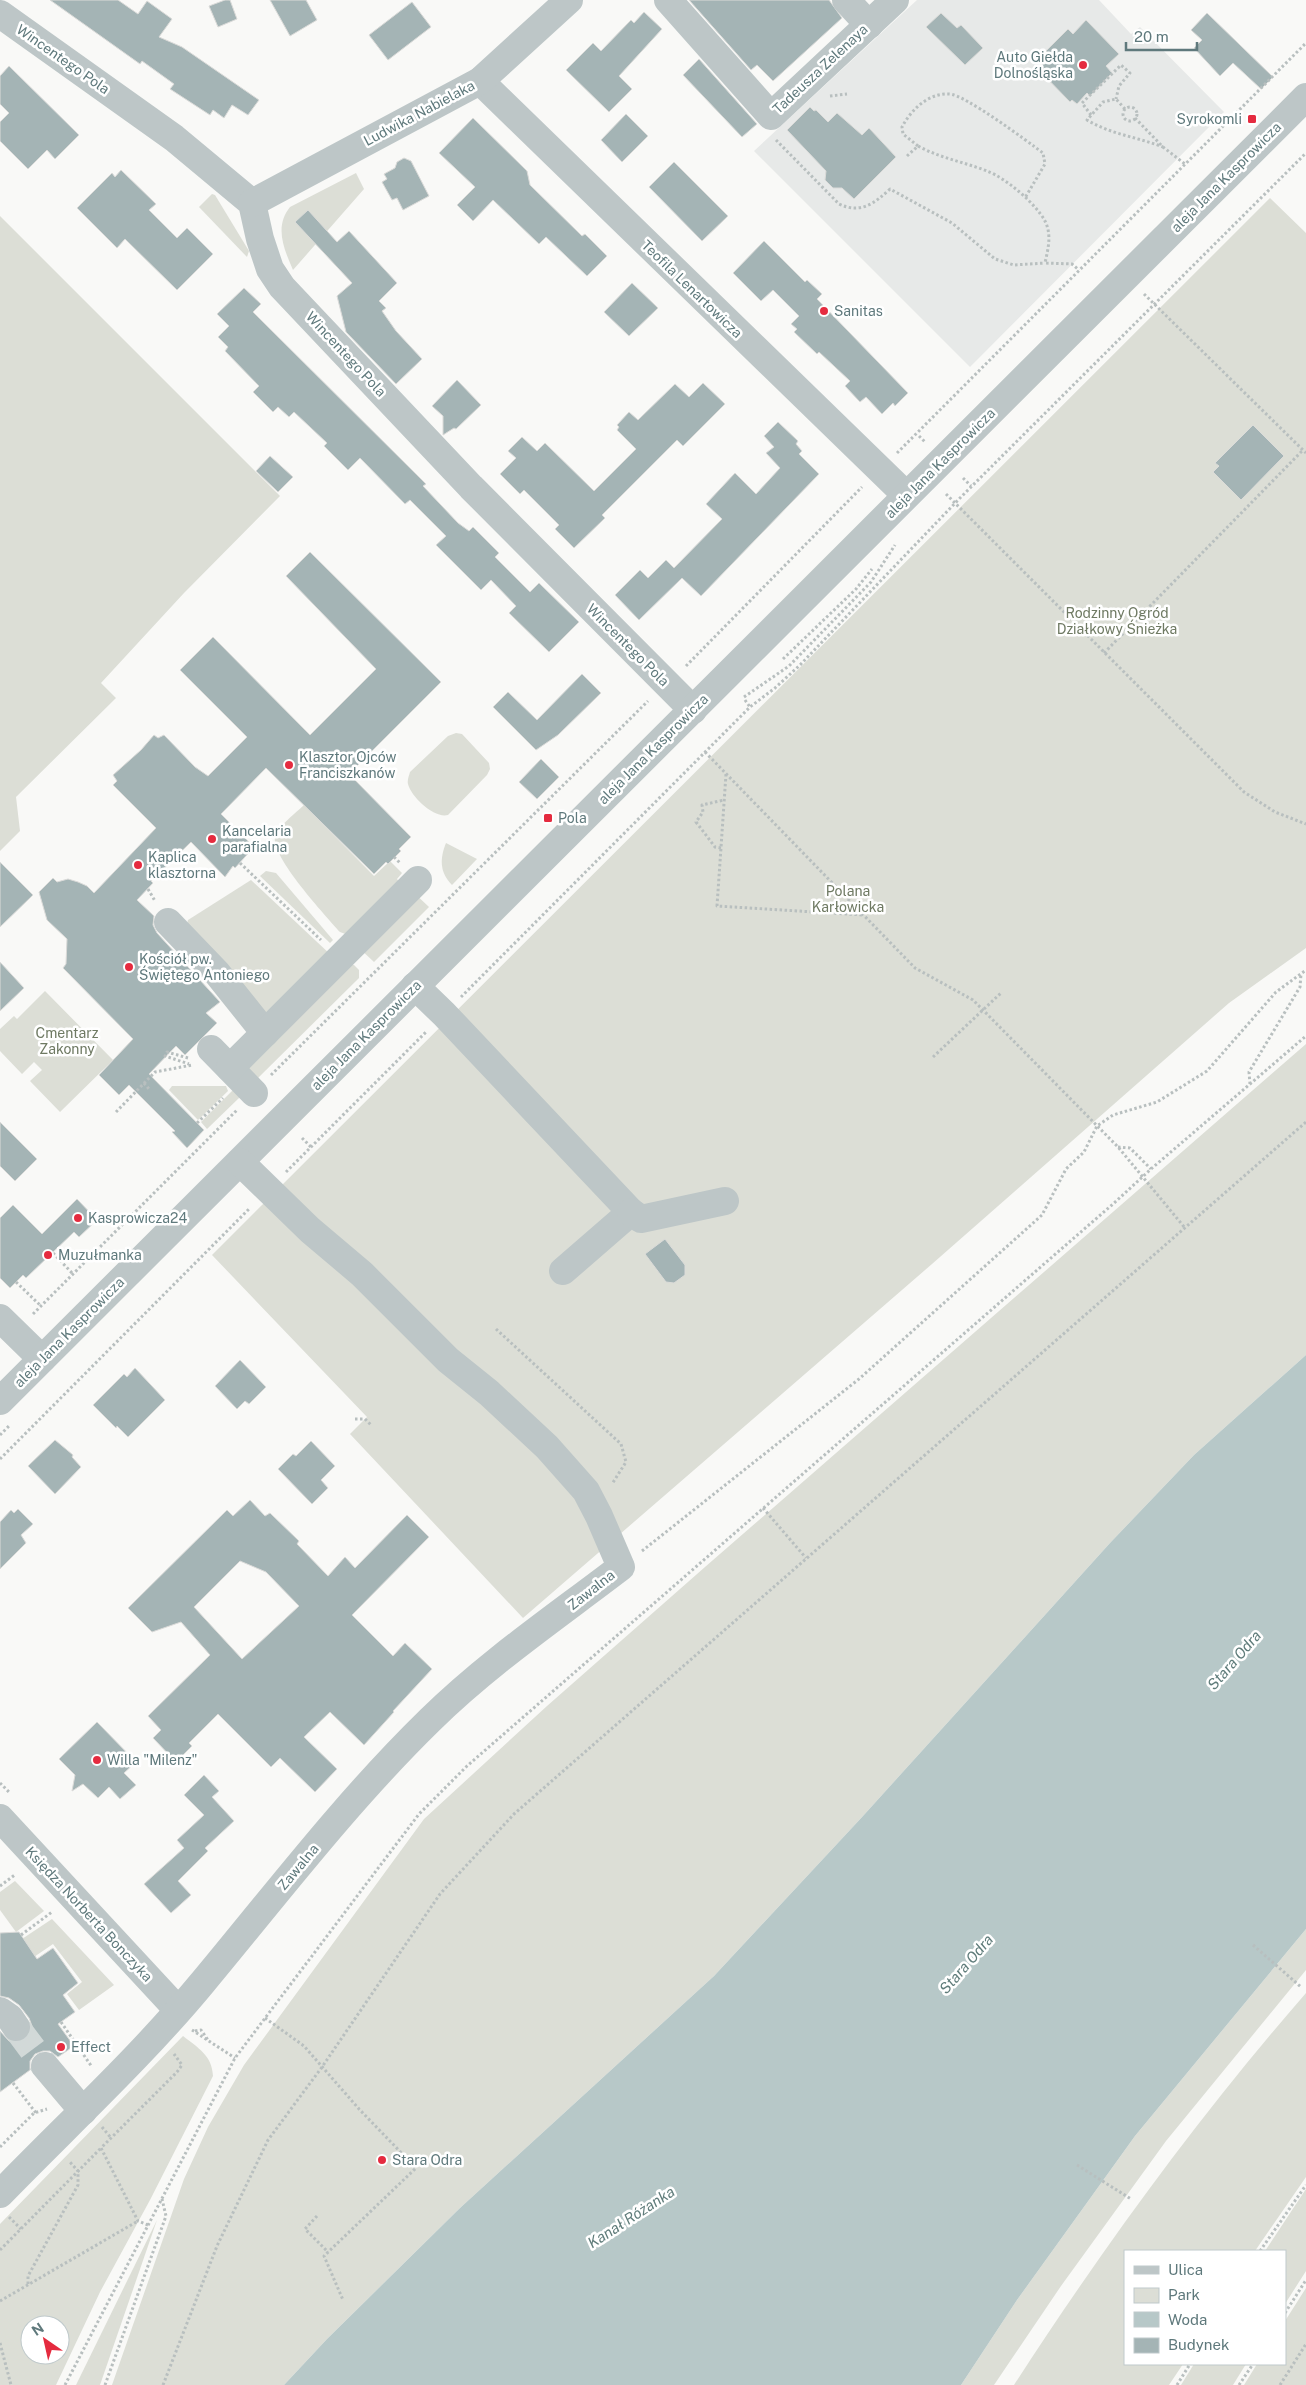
<svg xmlns="http://www.w3.org/2000/svg" width="1306" height="2385" viewBox="0 0 1306 2385" font-family="'Public Sans',sans-serif">
<rect width="100%" height="100%" fill="#f9f9f7"/>
<!-- built -->
<polygon fill="#e7e9e8" points="917,0 1099,0 1131,34 1140,27 1224,112 970,367 754,151"/>
<!-- green -->
<g fill="#dcded6" fill-rule="evenodd">
<path d="M356,173L364,189L293,270C284,249 274,227 290,207Z"/>
<polygon points="212,194 215,195 249,251 247,257 199,207"/>
<polygon points="1270,198 1306,233 1306,948 1229,1003 932,1264 523,1618 350,1434 367,1417 212,1255"/>
<polygon points="0,216 280,496 184,593 101,683 116,698 16,797 20,831 0,851"/>
<path d="M456,733L462,734L489,763L490,769L487,775L448,815C435,819 411,797 408,784C407,780 409,776 410,772L448,736Z"/>
<path d="M304,805L374,876L390,861L402,873L397,879L402,886L348,935L340,932C326,916 271,857 275,837C278,826 296,813 304,805Z"/>
<path d="M446,843L477,859L452,885C439,872 440,858 446,843Z"/>
<polygon points="266,871 276,873 333,940 330,943 260,876"/>
<polygon points="251,880 332,956 265,1021 187,924 188,920"/>
<polygon points="413,892 429,907 374,962 358,947"/>
<polygon points="346,963 354,965 359,970 359,978 256,1080 242,1066"/>
<polygon points="45,991 113,1060 60,1112 30,1081 42,1070 34,1062 22,1074 0,1051 0,1029 14,1016 17,1019"/>
<polygon points="1306,1044 1306,1355 1194,1455 1110,1543 863,1816 714,1976 460,2208 327,2339 284,2385 112,2385 184,2179 208,2127 244,2065 424,1819 547,1706 705,1567"/>
<polygon points="172,1086 226,1086 228,1091 198,1120 169,1090"/>
<polygon points="233,1090 240,1097 207,1129 201,1122"/>
<polygon points="15,1881 44,1911 16,1932 0,1910 0,1892"/>
<polygon points="52,1919 114,1985 79,2010 67,1994 82,1982 53,1944 34,1957 22,1939"/>
<polygon points="1306,1929 1306,1970 1166,2141 1061,2286 994,2385 961,2385 1017,2300 1135,2136"/>
<path d="M1306,1993V2177L1255,2251H1125V2364H1183L1169,2385H1014C1102,2249 1199,2116 1306,1993Z"/>
<path d="M183,2036C198,2048 212,2055 213,2076L150,2200L100,2292L56,2385H0V2224ZM30,2325H60V2355H30Z"/>
<polygon points="1306,2189 1306,2271 1285,2304 1285,2251 1265,2251"/>
<polygon points="157,2220 100,2385 76,2385"/>
<polygon points="1306,2288 1306,2385 1244,2385 1257,2364 1285,2364 1285,2321"/>
<polygon points="1194,2364 1246,2364 1233,2385 1181,2385"/>
</g>
<!-- water -->
<polygon fill="#b7c8c8" points="1306,1355 1306,1929 1135,2136 1017,2300 961,2385 284,2385 327,2339 460,2208 714,1976 863,1816 1110,1543 1194,1455"/>
<!-- building -->
<g fill="#a4b4b5" stroke="#dbdbd9" fill-rule="evenodd">
<polygon points="50,0 118,0 138,14 147,1 172,19 159,37 182,47 259,100 248,115 232,105 224,118 213,110 210,115 170,89 174,84 142,61 140,64"/>
<polygon points="225,0 230,0 237,19 218,27 209,6"/>
<polygon points="270,0 306,0 317,20 290,36"/>
<polygon points="689,0 829,0 842,18 773,81 757,65 751,70"/>
<polygon points="412,2 431,27 388,60 369,35"/>
<polygon points="644,12 662,29 619,76 632,89 609,112 566,70 593,43 601,51 631,20 634,23"/>
<polygon points="941,13 957,28 961,25 983,48 965,65 926,27"/>
<polygon points="1207,13 1273,77 1261,89 1233,63 1220,76 1194,48 1202,40 1191,30"/>
<polygon points="1086,20 1119,54 1106,66 1112,73 1090,96 1087,93 1077,104 1072,100 1070,102 1038,69 1050,56 1046,51 1068,29 1073,34"/>
<polygon points="699,59 757,124 742,137 683,75"/>
<polygon points="9,66 79,135 55,159 47,150 28,169 0,141 0,122 9,113 0,104 0,76"/>
<polygon points="810,107 814,111 816,110 828,122 837,113 862,135 869,128 896,157 854,199 842,188 833,188 825,180 826,171 787,130"/>
<polygon points="626,114 648,136 622,162 601,140"/>
<polygon points="473,118 527,171 530,185 582,236 585,234 607,256 587,276 546,237 539,244 493,200 473,221 457,205 475,187 439,153"/>
<polygon points="404,158 411,161 429,196 403,210 397,198 392,200 382,182 387,179 384,174 395,168 397,162"/>
<polygon points="674,162 728,216 702,241 649,187"/>
<polygon points="121,170 156,204 149,210 177,238 187,228 213,254 177,290 125,239 117,248 77,208 112,173 115,177"/>
<polygon points="308,210 337,242 349,231 397,283 379,301 386,308 382,311 396,331 422,359 396,384 346,332 337,296 352,283 295,222"/>
<polygon points="764,241 805,282 807,280 822,294 817,299 908,393 895,406 893,403 882,414 866,397 860,402 845,386 850,381 819,352 817,354 794,332 797,329 791,324 799,316 773,290 761,301 733,273"/>
<polygon points="632,283 658,308 629,336 604,312"/>
<polygon points="244,288 261,304 253,312 426,484 423,486 458,523 469,531 473,527 499,553 495,557 530,592 539,583 579,622 549,652 509,613 516,606 491,580 481,590 436,545 446,536 410,500 405,504 360,458 348,470 324,446 327,443 294,412 289,417 278,407 273,412 253,392 259,386 225,351 228,347 218,337 229,326 217,314"/>
<polygon points="457,380 481,405 456,429 454,428 443,435 443,416 432,406"/>
<polygon points="703,383 725,404 683,446 677,440 602,515 605,518 574,548 555,529 559,525 524,490 520,494 500,474 516,458 508,451 522,437 537,451 545,443 594,491 636,449 617,430 619,427 617,425 629,412 638,420 675,384 689,397"/>
<polygon points="778,422 798,441 796,444 802,451 799,454 819,474 701,596 682,578 639,620 615,595 640,570 648,578 666,560 674,568 722,519 706,504 735,473 756,494 780,468 766,453 774,447 764,436"/>
<polygon points="1253,425 1284,456 1241,500 1213,472 1219,466 1215,463"/>
<polygon points="270,456 293,477 278,492 256,471"/>
<polygon points="310,552 441,682 349,774 411,837 399,849 401,851 388,864 386,862 374,874 266,768 221,814 254,847 235,868 233,866 225,877 191,842 151,881 153,883 137,900 154,916 153,925 157,933 220,1002 206,1013 217,1023 185,1055 176,1046 149,1074 204,1130 187,1148 172,1132 175,1131 129,1085 119,1095 99,1075 133,1039 63,968 66,964 67,939 47,920 39,892 53,878 57,882 68,879 78,882 87,886 94,893 156,828 113,785 117,781 113,775 141,750 154,735 158,738 164,735 195,767 208,776 247,737 180,670 213,637 310,735 376,669 286,576"/>
<polygon points="582,674 601,693 558,735 536,750 493,707 508,692 537,720"/>
<polygon points="541,759 559,777 537,799 519,782"/>
<polygon points="0,862 33,895 0,927"/>
<polygon points="0,962 24,988 0,1011"/>
<polygon points="0,1122 37,1159 15,1181 0,1166"/>
<polygon points="77,1199 97,1220 79,1237 74,1232 26,1278 23,1275 10,1288 0,1278 0,1218 13,1205 42,1234"/>
<polygon points="665,1239 685,1265 685,1275 674,1283 666,1282 645,1254"/>
<polygon points="240,1360 266,1387 249,1404 245,1401 237,1409 215,1386"/>
<polygon points="135,1368 165,1400 128,1437 117,1426 116,1428 93,1405 124,1374 127,1377"/>
<polygon points="55,1440 73,1455 72,1457 81,1467 55,1494 28,1466"/>
<polygon points="311,1441 335,1466 321,1480 328,1488 312,1504 278,1469 293,1454 296,1456"/>
<path d="M250,1500L265,1516L270,1513L299,1541L297,1544L328,1576L345,1557L355,1568L407,1515L429,1537L352,1615L393,1656L405,1643L432,1669L393,1711L394,1712L364,1745L330,1712L304,1737L337,1769L315,1792L280,1758L271,1767L218,1714L189,1743L192,1746L176,1762L153,1738L161,1730L148,1716L210,1655L181,1622L152,1632L128,1608L227,1510L233,1516ZM240,1561L266,1572L299,1606L242,1659L194,1607Z"/>
<polygon points="18,1509 33,1524 21,1535 26,1543 0,1569 0,1522 11,1510 14,1513"/>
<polygon points="97,1722 136,1762 124,1773 136,1785 120,1799 109,1787 98,1798 83,1784 72,1791 75,1775 59,1759"/>
<polygon points="204,1775 219,1791 212,1797 234,1821 205,1848 208,1851 178,1881 191,1895 171,1913 144,1884 184,1848 177,1840 204,1815 184,1795"/>
<polygon points="19,1932 37,1959 53,1948 78,1983 63,1995 75,2012 58,2024 74,2046 58,2057 50,2051 43,2051 35,2054 30,2061 30,2070 0,2092 0,2031 9,2041 17,2042 25,2040 30,2034 32,2026 29,2018 19,2005 9,1998 0,1996 0,1933"/>
</g>
<g fill="none" stroke-linecap="round" stroke-linejoin="round">
<!-- minor-tunnel -->
<polyline stroke="#d2d9d8" stroke-width="28" stroke-dasharray="28 14" stroke-linecap="butt" points="16,2027 45,2066"/>
<!-- path -->
<g stroke="#b8bfbf" stroke-width="3" stroke-dasharray="2.5 2.5" stroke-linecap="butt">
<polyline points="830,96 847,94"/>
<circle cx="1130" cy="114" r="7"/>
<path d="M1125,109L1116,99L1103,102L1087,120C1110,134 1137,137 1163,147"/>
<polyline points="1091,115 1082,103 1121,65 1130,73 1119,86 1116,99"/>
<polyline points="1135,118 1163,147 1185,164"/>
<path d="M776,140L839,204C860,214 874,204 890,189L952,223L995,259L1014,265L1045,263"/>
<path d="M918,146L903,134L902,127C911,110 928,93 949,94C964,94 1027,141 1043,153L1045,164L1025,198"/>
<path d="M907,156L918,146C940,158 964,162 987,171C1006,178 1036,204 1045,221C1052,235 1048,249 1045,263L1072,264L1079,270"/>
<polyline points="1144,294 1306,453"/>
<polyline points="919,436 926,443"/>
<polyline points="897,453 1306,43"/>
<polyline points="963,478 971,486"/>
<polyline points="946,494 1244,792 1275,812 1306,824"/>
<polyline points="1104,653 1303,450"/>
<polyline points="783,659 856,589 872,569"/>
<polyline points="686,666 862,487"/>
<polyline points="744,697 789,666 871,582 895,545"/>
<polyline points="745,700 750,707"/>
<polyline points="705,752 915,968 973,1000 983,1010 1118,1147 1185,1228"/>
<polyline points="726,774 717,906 863,915"/>
<polyline points="721,848 715,847 696,822 703,812 702,805 724,800"/>
<polyline points="394,857 401,864"/>
<polyline points="240,863 321,940"/>
<polyline points="148,889 155,901"/>
<polyline points="461,997 750,707 775,688 800,665 960,498 1306,153"/>
<polyline points="933,1057 1002,992"/>
<polyline points="188,1058 167,1052 165,1056 189,1064"/>
<polyline points="271,1075 648,701"/>
<polyline points="144,1083 149,1089"/>
<polyline points="1250,1084 1249,1072 1300,987 1301,974"/>
<polyline points="116,1112 155,1072 192,1065"/>
<polyline points="197,1123 223,1098"/>
<polyline points="302,1138 311,1147"/>
<polyline points="1118,1147 1130,1148 1151,1169"/>
<polyline points="286,1172 427,1031"/>
<polyline points="53,1253 73,1274"/>
<polyline points="16,1282 41,1306"/>
<polyline points="33,1314 237,1110"/>
<polyline points="496,1329 621,1444 626,1462 612,1484"/>
<polyline points="355,1419 365,1419 371,1425"/>
<polyline points="0,1435 10,1425"/>
<polyline points="0,1459 250,1208"/>
<polyline points="763,1508 806,1558"/>
<polyline points="642,1551 859,1379 1042,1215 1066,1169 1084,1152 1097,1126 1113,1115 1157,1102 1207,1071 1276,992 1306,970"/>
<polyline points="0,1783 10,1793"/>
<polyline points="0,1886 16,1874"/>
<polyline points="21,1935 52,1912"/>
<polyline points="1253,1945 1301,1987"/>
<polyline points="265,2018 304,2046 359,2109 416,2168 324,2256 343,2300"/>
<polyline points="61,2022 92,2067"/>
<polyline points="192,2030 235,2058"/>
<polyline points="195,2031 201,2030 208,2040"/>
<polyline points="13,2083 36,2113"/>
<polyline points="102,2127 111,2138"/>
<polyline points="0,2147 34,2113 47,2109"/>
<polyline points="1077,2165 1131,2199"/>
<polyline points="317,2216 305,2229 328,2252"/>
<polyline points="9,2217 21,2229"/>
<polyline points="148,2225 138,2221 101,2148 177,2072 182,2065 174,2054"/>
<polyline points="0,2250 101,2148"/>
<polyline points="1260,2251 1306,2185"/>
<polyline points="28,2284 28,2276 78,2185 78,2171 69,2161"/>
<polyline points="0,2301 138,2221"/>
<polyline points="1285,2313 1306,2280"/>
<polyline points="0,2343 11,2385"/>
<polyline points="65,2385 235,2058 419,1814 467,1766 1113,1204 1151,1169 1306,1036"/>
<polyline points="105,2385 166,2216 162,2199"/>
<polyline points="163,2385 217,2246 268,2140 322,2067 440,1894 514,1814 1306,1122"/>
<polyline points="1177,2385 1190,2364"/>
<polyline points="1239,2385 1253,2364"/>
<polyline points="1280,2385 1306,2344"/>
</g>
<!-- minor -->
<g stroke="#bdc6c7" stroke-width="28">
<polyline points="668,0 771,116 895,0"/>
<polyline points="846,0 869,25"/>
<polyline points="0,14 174,138 252,203 260,239 270,269 282,287 471,487 693,710"/>
<polyline points="480,81 906,495"/>
<polyline points="252,203 480,81 569,0"/>
<polyline points="168,922 217,973 265,1033"/>
<polyline points="415,986 444,1014 631,1212 563,1271"/>
<polyline points="211,1049 254,1093"/>
<polyline points="230,1068 418,880"/>
<polyline points="631,1212 641,1219 725,1201"/>
<polyline points="0,1318 42,1359"/>
<polyline points="0,1401 1306,97"/>
<polyline points="0,1818 178,2010"/>
<polyline points="0,2011 10,2018 16,2027"/>
<polyline points="45,2066 83,2111"/>
<path d="M0,2194C68,2124 141,2057 203,1982C277,1893 347,1801 430,1720C488,1663 557,1616 621,1567L599,1516L586,1491L547,1447L489,1393L448,1360L362,1274L310,1230L240,1162"/>
</g>
</g>
<!-- markers -->
<g fill="#e52b3f" stroke="#fff" stroke-width="2">
<circle cx="1083" cy="65" r="5"/>
<rect x="1247" y="114" width="10" height="10" rx="2.5"/>
<circle cx="824" cy="311" r="5"/>
<circle cx="289" cy="765" r="5"/>
<rect x="543" y="813" width="10" height="10" rx="2.5"/>
<circle cx="212" cy="839" r="5"/>
<circle cx="138" cy="865" r="5"/>
<circle cx="129" cy="967" r="5"/>
<circle cx="78" cy="1218" r="5"/>
<circle cx="48" cy="1255" r="5"/>
<circle cx="97" cy="1760" r="5"/>
<circle cx="61" cy="2047" r="5"/>
<circle cx="382" cy="2160" r="5"/>
</g>
<g text-anchor="middle" dominant-baseline="central" stroke-width="5" stroke-linejoin="round" paint-order="stroke">
<!-- poi labels -->
<g font-size="14" fill="#5f797c" stroke="#fff" text-anchor="start">
<text x="1073" y="57" text-anchor="end">Auto Giełda<tspan x="1073" dy="16">Dolnośląska</tspan></text>
<text x="1242" y="119" text-anchor="end">Syrokomli</text>
<text x="834" y="311">Sanitas</text>
<text x="299" y="757">Klasztor Ojców<tspan x="299" dy="16">Franciszkanów</tspan></text>
<text x="558" y="818">Pola</text>
<text x="222" y="831">Kancelaria<tspan x="222" dy="16">parafialna</tspan></text>
<text x="148" y="857">Kaplica<tspan x="148" dy="16">klasztorna</tspan></text>
<text x="139" y="959">Kościół pw.<tspan x="139" dy="16">Świętego Antoniego</tspan></text>
<text x="88" y="1218">Kasprowicza24</text>
<text x="58" y="1255">Muzułmanka</text>
<text x="107" y="1760">Willa "Milenz"</text>
<text x="71" y="2047">Effect</text>
<text x="392" y="2160">Stara Odra</text>
</g>
<!-- street labels -->
<g font-size="14" fill="#5f797c" stroke="#fff">
<text transform="translate(63 59) rotate(35)">Wincentego Pola</text>
<text transform="translate(820 69) rotate(-43)">Tadeusza Zelenaya</text>
<text transform="translate(419 113) rotate(-28)">Ludwika Nabielaka</text>
<text transform="translate(1226 177) rotate(-45)">aleja Jana Kasprowicza</text>
<text transform="translate(692 289) rotate(44)">Teofila Lenartowicza</text>
<text transform="translate(346 354) rotate(47)">Wincentego Pola</text>
<text transform="translate(940 463) rotate(-45)">aleja Jana Kasprowicza</text>
<text transform="translate(628 645) rotate(45)">Wincentego Pola</text>
<text transform="translate(653 749) rotate(-45)">aleja Jana Kasprowicza</text>
<text transform="translate(366 1035) rotate(-45)">aleja Jana Kasprowicza</text>
<text transform="translate(69 1332) rotate(-45)">aleja Jana Kasprowicza</text>
<text transform="translate(591 1590) rotate(-38)">Zawalna</text>
<text transform="translate(298 1867) rotate(-50)">Zawalna</text>
<text transform="translate(89 1914) rotate(47)">Księdza Norberta Bonczyka</text>
</g>
<!-- park labels -->
<g font-size="14" fill="#6f7a63" stroke="#fff">
<text x="1117" y="613">Rodzinny Ogród<tspan x="1117" dy="16">Działkowy Śnieżka</tspan></text>
<text x="848" y="891">Polana<tspan x="848" dy="16">Karłowicka</tspan></text>
<text x="67" y="1033">Cmentarz<tspan x="67" dy="16">Zakonny</tspan></text>
</g>
<!-- water labels -->
<g font-size="15" font-style="italic" fill="#5f7c7a" stroke="#fff">
<text transform="translate(1234 1660) rotate(-49)">Stara Odra</text>
<text transform="translate(966 1964) rotate(-49)">Stara Odra</text>
<text transform="translate(631 2217) rotate(-33)">Kanał Różanka</text>
</g>
</g>
<!-- legend -->
<rect x="1124" y="2250" width="162" height="115" fill="#ffffff" stroke="#bfc9cb"/>
<rect x="1134" y="2266" width="25" height="8" fill="#bdc6c7" stroke="#bfc9cb"/>
<text x="1168" y="2275" font-size="15" fill="#5f797c">Ulica</text>
<rect x="1134" y="2288" width="25" height="15" fill="#dcded6" stroke="#bfc9cb"/>
<text x="1168" y="2300" font-size="15" fill="#5f797c">Park</text>
<rect x="1134" y="2312" width="25" height="15" fill="#b7c8c8" stroke="#bfc9cb"/>
<text x="1168" y="2325" font-size="15" fill="#5f797c">Woda</text>
<rect x="1134" y="2338" width="25" height="15" fill="#a4b4b5" stroke="#bfc9cb"/>
<text x="1168" y="2350" font-size="15" fill="#5f797c">Budynek</text>
<!-- north arrow -->
<g transform="translate(45 2340) rotate(326)"><circle r="24" fill="#ffffff" stroke="#bfc9cb"/>
<path d="M0-4L9 19L0 12L-9 19Z" fill="#e52b3f"/>
<text y="-8" font-size="14" font-weight="bold" text-anchor="middle" fill="#5f797c">N</text>
</g>
<!-- scale -->
<path d="M1126 42v8h71v-8" fill="none" stroke="#5f797c" stroke-width="2.5"/>
<text x="1134" y="42" font-size="15" fill="#5f797c" stroke="#ffffff" stroke-width="4" paint-order="stroke">20 m</text>
</svg>
